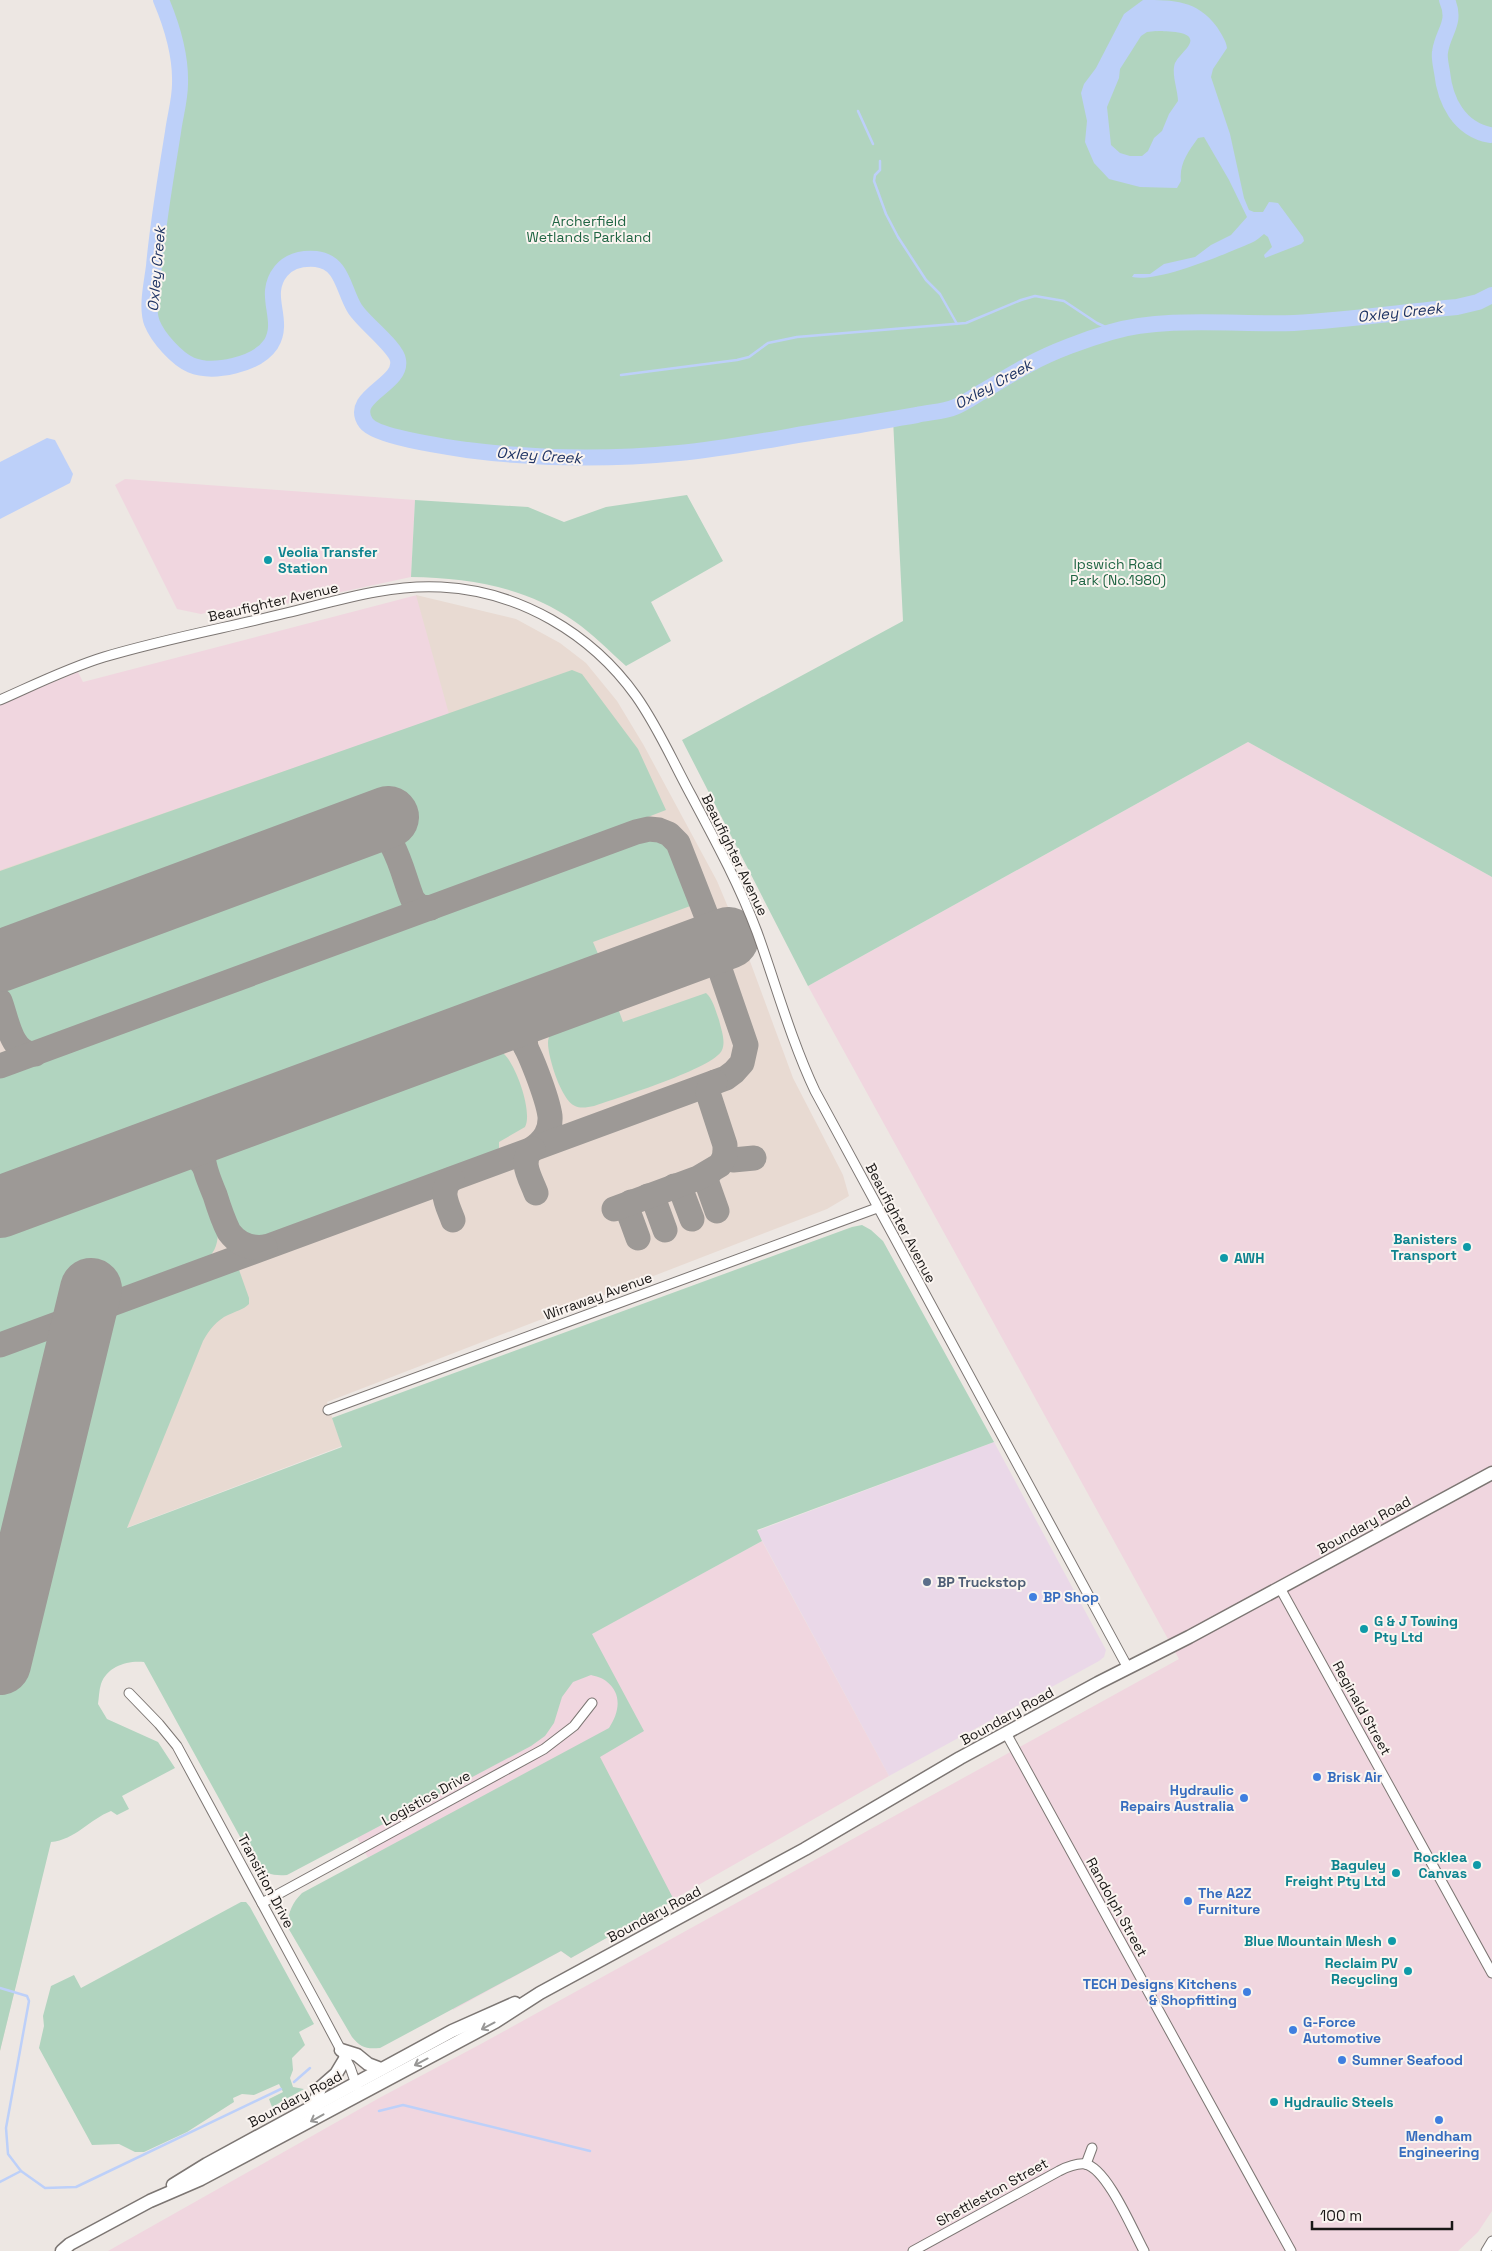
<svg xmlns="http://www.w3.org/2000/svg" width="1492" height="2251" viewBox="0 0 1492 2251" font-family="'Space Grotesk',sans-serif">
<rect width="100%" height="100%" fill="#ede7e3"/>
<!-- commercial -->
<polygon fill="#ead8e8" points="994,1442 1106,1650 1104,1657 1099,1661 889,1776 757,1531"/>
<!-- industrial -->
<g fill="#f0d6df">
<polygon points="125,479 415,500 411,577 239,614 219,610 201,614 177,609 115,485"/>
<polygon points="417,595 450,715 0,871 0,704 78,672 83,682"/>
<polygon points="1248,742 1492,877 1492,2211 1478,2232 1458,2251 108,2251 381,2097 479,2045 1179,1659 808,986"/>
<polygon points="762,1541 889,1776 571,1958 561,1951 453,2010 327,1784 578,1641"/>
</g>
<!-- built -->
<polygon fill="#e8dad2" points="416,595 516,619 560,643 586,663 617,701 643,744 717,881 744,945 793,1078 843,1175 849,1196 827,1209 327,1402 342,1446 126,1528 0,2051 0,870 449,714"/>
<!-- green -->
<g fill="#b1d4bf">
<path d="M159,0H1492V877L1248,742L808,986L682,740L903,621L893,419C846,427 800,434 753,442C729,446 705,451 680,453C652,456 621,459 593,459C571,458 548,456 526,454C497,452 468,450 439,445C419,441 391,441 374,430C335,406 401,384 398,361C396,345 370,329 360,315C349,301 344,273 330,263C323,259 313,259 304,260C289,261 274,272 272,288C269,306 282,323 273,341C261,365 202,378 183,359C172,349 157,337 152,323C146,306 152,281 154,263C158,219 167,174 173,130C176,115 180,99 180,84C181,54 172,26 159,0Z"/>
<path d="M687,495L723,561L651,602L671,641L626,666C609,651 593,634 574,621C526,587 469,578 411,577L415,500L528,507L564,522L606,507Z"/>
<path d="M572,670L582,674L638,749L666,810L435,899C425,900 420,899 415,889L381,796L260,842L251,854L0,947V871Z"/>
<path d="M649,836C681,839 685,876 694,902L693,905L593,942L601,961L0,1183V1074Z"/>
<path d="M375,847C379,847 382,847 386,851C393,858 404,893 404,903L397,912L30,1047L22,1042L0,985L1,980L8,972L261,879L277,882Z"/>
<path d="M706,993C713,999 716,1012 719,1020C721,1029 726,1041 722,1050C715,1068 617,1098 594,1106C588,1107 581,1109 575,1106C561,1100 548,1057 548,1043C548,1035 554,1032 553,1026L616,1003L623,1022Z"/>
<path d="M489,1050C494,1051 500,1050 504,1054C516,1065 533,1112 525,1127L499,1142V1148L487,1156L268,1238C254,1240 245,1237 236,1227L213,1168L212,1157L215,1151Z"/>
<path d="M187,1162L194,1166L198,1173C208,1201 234,1241 203,1262L115,1293L69,1282L61,1313L0,1336V1231Z"/>
<path d="M862,1225L871,1230L883,1241L994,1442L757,1530L762,1541L592,1634L644,1731L600,1757L674,1900L571,1958L561,1951L380,2048C366,2049 361,2048 352,2037L287,1926C289,1911 292,1903 302,1893L609,1728C619,1713 623,1694 606,1681C603,1678 595,1676 591,1675L573,1682L562,1697L554,1723L545,1736L531,1746L287,1875C273,1876 266,1874 255,1864L144,1662C128,1660 107,1666 101,1684C99,1690 99,1697 98,1704L107,1719L158,1742L175,1768L122,1796L129,1809L117,1815L111,1811C90,1819 75,1840 51,1842L0,2051V1355L45,1339L51,1347L53,1353L40,1407L82,1417L105,1322L111,1314L238,1267L249,1298V1304C243,1310 236,1311 228,1315C217,1320 209,1330 203,1341L127,1528L342,1447L332,1418L852,1227Z"/>
<polygon points="241,1902 246,1902 250,1907 314,2024 299,2032 305,2045 292,2058 293,2070 290,2078 293,2087 304,2089 272,2107 269,2099 283,2092 279,2084 254,2095 242,2094 233,2098 234,2102 187,2132 144,2152 135,2152 119,2144 92,2145 39,2048 44,2026 43,2016 51,1986 74,1975 81,1988"/>
</g>
<!-- water -->
<g fill="#bdd0f9" fill-rule="evenodd">
<path d="M1143,0C1174,0 1197,0 1217,27C1221,34 1226,40 1227,48L1213,69L1211,77L1230,134L1244,198L1249,210L1254,212H1263L1269,202L1278,203L1303,237L1304,241L1301,244L1265,258L1264,255L1272,247L1268,237L1264,234C1260,237 1256,241 1251,243C1225,254 1158,283 1132,277L1134,274H1150L1164,264L1195,257L1211,245L1231,235L1247,217L1229,180L1204,137L1198,138C1188,152 1179,164 1181,181L1177,188L1140,187L1109,179L1094,163L1085,142L1087,121L1081,93L1084,84L1096,68L1124,14ZM1156,31C1163,32 1202,29 1187,48C1183,53 1178,57 1175,63C1171,74 1178,90 1178,101L1169,114L1162,131L1154,138L1148,151L1142,156H1130L1120,153L1111,145L1107,107L1119,78L1120,69L1141,36L1147,32Z"/>
<polygon points="47,438 55,440 73,474 70,483 0,519 0,462"/>
</g>
<g fill="none" stroke-linecap="round" stroke-linejoin="round">
<!-- stream -->
<g stroke="#bdd0f9" stroke-width="2.5">
<polyline points="858,111 873,144"/>
<polyline points="880,161 880,170 875,175 874,181 886,214 898,237 926,280 940,294 957,324"/>
<polyline points="621,375 737,360 749,357 768,343 797,337 966,323 1021,300 1035,296 1064,301 1097,323 1114,331"/>
<polyline points="0,1988 27,1996 29,2001 6,2128 8,2154 21,2171 45,2188 76,2187 281,2089"/>
<polyline points="294,2082 310,2068"/>
<polyline points="379,2111 403,2105 590,2151"/>
<polyline points="0,2182 21,2171"/>
</g>
<!-- river -->
<g stroke="#bdd0f9" stroke-width="16">
<path d="M161,0C172,26 181,55 180,84C180,100 175,116 173,132C166,176 158,221 154,266C152,283 146,307 152,323C158,338 177,359 191,365C213,374 257,365 271,344C286,319 261,296 281,271C290,260 303,258 316,259C343,262 343,290 355,309C364,323 396,347 398,360C403,385 347,396 366,423C376,437 447,447 467,450C537,459 608,460 679,453C733,448 787,436 841,428C866,424 892,419 917,415C929,412 944,412 955,407C963,404 972,398 980,393C997,383 1013,373 1030,364C1051,352 1087,339 1111,332C1166,316 1236,325 1294,323C1348,320 1403,312 1457,307L1478,302L1492,295"/>
<path d="M1447,0C1457,23 1443,31 1440,52C1439,58 1441,66 1442,72C1445,101 1459,129 1490,135"/>
</g>
<!-- taxiway -->
<g stroke="#9d9996" stroke-width="25">
<path d="M326,840C339,836 356,827 370,827C395,827 404,881 413,900L420,907L431,908"/>
<polyline points="0,964 47,943"/>
<polyline points="627,976 702,946 710,934 710,923"/>
<path d="M0,1001C7,1019 11,1055 35,1054"/>
<path d="M526,1047C520,1015 544,1007 569,998C584,992 598,986 613,981"/>
<path d="M405,1057L489,1028C500,1027 510,1029 518,1036C529,1046 548,1101 550,1116C551,1131 544,1141 532,1149"/>
<polyline points="0,1066 636,832 649,829 659,830 669,834 678,843 712,930 715,955 746,1045 742,1063 734,1072 726,1078 0,1345"/>
<path d="M533,1149C518,1160 531,1179 536,1193"/>
<polyline points="725,1153 727,1158 733,1160 754,1158"/>
<polyline points="710,1172 706,1180 717,1211"/>
<path d="M82,1177L172,1146C186,1147 197,1153 204,1166"/>
<path d="M452,1179C438,1190 448,1206 453,1220"/>
<polyline points="674,1186 681,1190 692,1219"/>
<polyline points="648,1196 654,1200 665,1230"/>
<polyline points="631,1202 627,1208 638,1238"/>
<polyline points="614,1209 698,1178 720,1165 725,1156 725,1145 708,1093 710,1086 715,1082"/>
<path d="M265,1247C250,1249 238,1244 229,1232C223,1220 219,1208 215,1195C205,1170 192,1145 221,1127L303,1095"/>
</g>
<!-- runway -->
<g stroke="#9d9996" stroke-width="62">
<polyline points="0,961 388,817"/>
<polyline points="0,1207 728,938"/>
<polyline points="0,1664 91,1289"/>
</g>
<defs>
<g id="minor">
<path d="M0,700C34,685 68,668 104,657C164,639 225,628 286,613C336,601 389,584 441,587C519,591 591,633 636,696C658,727 673,762 691,795C715,840 739,884 757,932C776,985 791,1040 815,1091L1128,1668"/>
<polyline points="328,1410 877,1208"/>
<polyline points="1280,1588 1492,1973"/>
<polyline points="129,1693 159,1724 177,1746 316,2003 350,2067 357,2087"/>
<polyline points="1006,1733 1291,2251"/>
<polyline points="262,1903 544,1749 574,1726 592,1703"/>
<polyline points="1086,2164 1092,2148"/>
<path d="M913,2251L1059,2171C1067,2167 1076,2163 1085,2164C1107,2168 1133,2231 1144,2251"/>
<polyline points="1486,2251 1492,2241"/>
</g>
<g id="secondary">
<polyline points="341,2050 357,2055 368,2064 381,2069"/>
<polyline points="314,2106 320,2088 336,2074 345,2059"/>
<polyline points="173,2185 207,2164 452,2031 515,2003"/>
<polyline points="62,2251 70,2244 150,2201 201,2179 495,2022 540,1993 805,1849 960,1758 1098,1683 1189,1637 1492,1473"/>
</g>
</defs>
<!-- minor casing -->
<use href="#minor" stroke="#7c7673" stroke-width="11"/>
<!-- secondary casing -->
<use href="#secondary" stroke="#7c7673" stroke-width="15"/>
<!-- minor -->
<use href="#minor" stroke="#fff" stroke-width="9"/>
<!-- secondary -->
<use href="#secondary" stroke="#fff" stroke-width="12"/>
</g>
<!-- one-way arrows -->
<defs><path id="oneway-shaft" d="M-6 0H5M1.5-3L5.5 0L1.5 3" fill="none" stroke-width="1.6" stroke-linecap="round" stroke-linejoin="round" transform="scale(1.25)"/></defs>
<g stroke="#989796">
<use href="#oneway-shaft" transform="translate(488 2026) rotate(152)"/>
<use href="#oneway-shaft" transform="translate(421 2062) rotate(152)"/>
<use href="#oneway-shaft" transform="translate(317 2118) rotate(151)"/>
</g>
<!-- markers -->
<g fill="#0f9aa8" stroke="#faf4f0" stroke-width="2">
<circle cx="268" cy="560" r="5"/>
<circle cx="1467" cy="1247" r="5"/>
<circle cx="1224" cy="1258" r="5"/>
<circle cx="1364" cy="1629" r="5"/>
<circle cx="1477" cy="1865" r="5"/>
<circle cx="1396" cy="1873" r="5"/>
<circle cx="1392" cy="1941" r="5"/>
<circle cx="1408" cy="1971" r="5"/>
<circle cx="1274" cy="2102" r="5"/>
</g>
<circle fill="#5c6f8a" stroke="#faf4f0" stroke-width="2" cx="927" cy="1582" r="5"/>
<g fill="#3f7fe0" stroke="#faf4f0" stroke-width="2">
<circle cx="1033" cy="1597" r="5"/>
<circle cx="1317" cy="1777" r="5"/>
<circle cx="1244" cy="1798" r="5"/>
<circle cx="1188" cy="1901" r="5"/>
<circle cx="1247" cy="1992" r="5"/>
<circle cx="1293" cy="2030" r="5"/>
<circle cx="1342" cy="2060" r="5"/>
<circle cx="1439" cy="2120" r="5"/>
</g>
<g text-anchor="middle" dominant-baseline="central" stroke-width="4" stroke-linejoin="round" paint-order="stroke">
<!-- park labels -->
<g font-size="14" fill="#1f6543" stroke="#faf4f0">
<text x="589" y="221">Archerfield<tspan x="589" dy="16">Wetlands Parkland</tspan></text>
<text x="1118" y="564">Ipswich Road<tspan x="1118" dy="16">Park (No.1980)</tspan></text>
</g>
<!-- culture labels -->
<g font-size="14" font-weight="bold" fill="#0d838f" stroke="#faf4f0" text-anchor="end">
<text x="278" y="552" text-anchor="start">Veolia Transfer<tspan x="278" dy="16">Station</tspan></text>
<text x="1457" y="1239">Banisters<tspan x="1457" dy="16">Transport</tspan></text>
<text x="1234" y="1258" text-anchor="start">AWH</text>
<text x="1374" y="1621" text-anchor="start">G &amp; J Towing<tspan x="1374" dy="16">Pty Ltd</tspan></text>
<text x="1467" y="1857">Rocklea<tspan x="1467" dy="16">Canvas</tspan></text>
<text x="1386" y="1865">Baguley<tspan x="1386" dy="16">Freight Pty Ltd</tspan></text>
<text x="1382" y="1941">Blue Mountain Mesh</text>
<text x="1398" y="1963">Reclaim PV<tspan x="1398" dy="16">Recycling</tspan></text>
<text x="1284" y="2102" text-anchor="start">Hydraulic Steels</text>
</g>
<!-- street labels -->
<g font-size="14" fill="#191716" stroke="#faf4f0">
<text transform="translate(273 602) rotate(-13)">Beaufighter Avenue</text>
<text transform="translate(735 855) rotate(64)">Beaufighter Avenue</text>
<text transform="translate(901 1223) rotate(62)">Beaufighter Avenue</text>
<text transform="translate(598 1296) rotate(-20)">Wirraway Avenue</text>
<text transform="translate(1364 1525) rotate(-29)">Boundary Road</text>
<text transform="translate(1362 1708) rotate(61)">Reginald Street</text>
<text transform="translate(1007 1716) rotate(-29)">Boundary Road</text>
<text transform="translate(426 1798) rotate(-29)">Logistics Drive</text>
<text transform="translate(266 1881) rotate(62)">Transition Drive</text>
<text transform="translate(1117 1907) rotate(61)">Randolph Street</text>
<text transform="translate(654 1914) rotate(-28)">Boundary Road</text>
<text transform="translate(295 2099) rotate(-28)">Boundary Road</text>
<text transform="translate(992 2192) rotate(-29)">Shettleston Street</text>
</g>
<!-- service labels -->
<g font-size="14" font-weight="bold" fill="#4e5e75" stroke="#faf4f0" text-anchor="start">
<text x="937" y="1582">BP Truckstop</text>
</g>
<!-- shop labels -->
<g font-size="14" font-weight="bold" fill="#366cbe" stroke="#faf4f0" text-anchor="start">
<text x="1043" y="1597">BP Shop</text>
<text x="1327" y="1777">Brisk Air</text>
<text x="1234" y="1790" text-anchor="end">Hydraulic<tspan x="1234" dy="16">Repairs Australia</tspan></text>
<text x="1198" y="1893">The A2Z<tspan x="1198" dy="16">Furniture</tspan></text>
<text x="1237" y="1984" text-anchor="end">TECH Designs Kitchens<tspan x="1237" dy="16">&amp; Shopfitting</tspan></text>
<text x="1303" y="2022">G-Force<tspan x="1303" dy="16">Automotive</tspan></text>
<text x="1352" y="2060">Sumner Seafood</text>
<text x="1439" y="2136" text-anchor="middle">Mendham<tspan x="1439" dy="16">Engineering</tspan></text>
</g>
<!-- water labels -->
<g font-size="15" font-style="italic" fill="#1e3364" stroke="#faf4f0">
<text transform="translate(156 269) rotate(-85)">Oxley Creek</text>
<text transform="translate(1400 312) rotate(-6)">Oxley Creek</text>
<text transform="translate(993 384) rotate(-29)">Oxley Creek</text>
<text transform="translate(539 455) rotate(4)">Oxley Creek</text>
</g>
</g>
<!-- scale -->
<path d="M1312 2221v8h140v-8" fill="none" stroke="#191716" stroke-width="2.5"/>
<text x="1320" y="2221" font-size="15" fill="#191716" stroke="#faf4f0" stroke-width="4" paint-order="stroke">100 m</text>
</svg>
